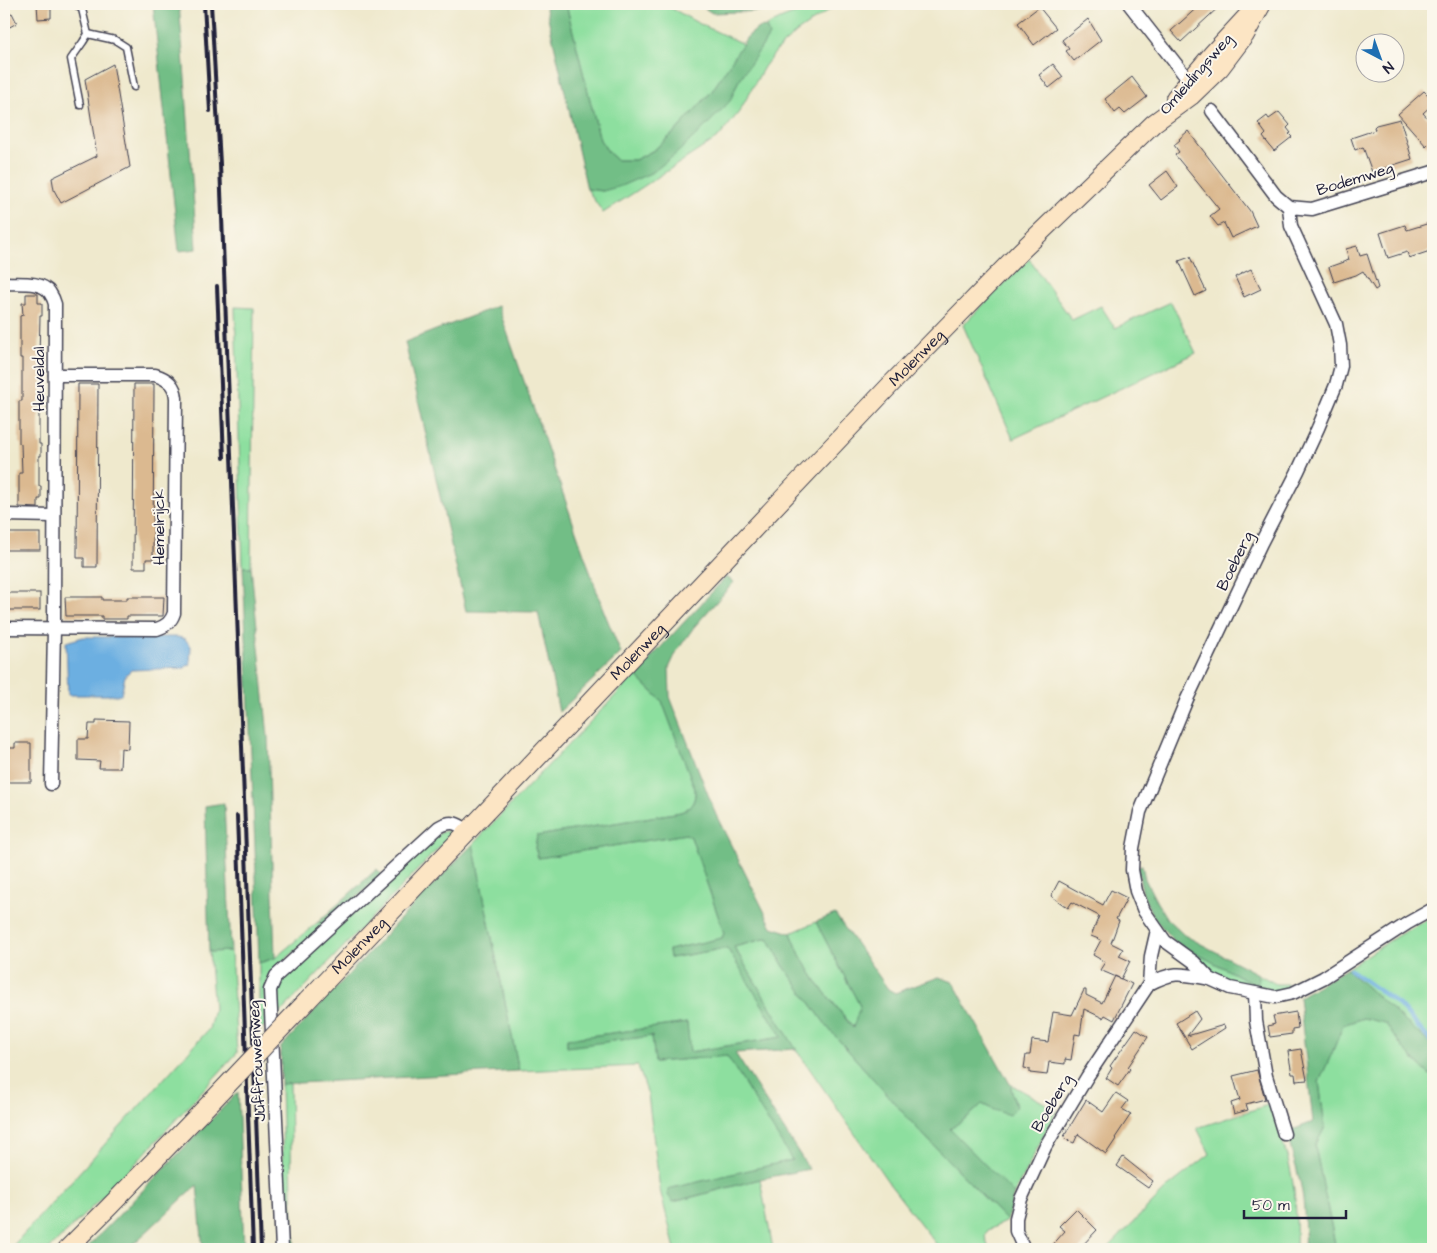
<svg xmlns="http://www.w3.org/2000/svg" width="1437" height="1253" viewBox="0 0 1437 1253" font-family="'Architects Daughter',sans-serif">
<rect width="100%" height="100%" fill="#fbf7ec"/>
<filter id="ink" filterUnits="userSpaceOnUse"><feTurbulence type="fractalNoise" baseFrequency=".02" numOctaves="2"/><feDisplacementMap in="SourceGraphic" scale="10" xChannelSelector="R" yChannelSelector="G"/><feConvolveMatrix kernelMatrix="1 2 1 2 8 2 1 2 1" color-interpolation-filters="sRGB"/></filter>
<filter id="wash" filterUnits="userSpaceOnUse"><feTurbulence type="fractalNoise" baseFrequency=".0096" numOctaves="4" result="noise"/><feDisplacementMap in="SourceGraphic" scale="20" xChannelSelector="R" yChannelSelector="G"/><feGaussianBlur stdDeviation="1.12" result="paint"/><feColorMatrix in="noise" values="0 0 0 0 0 0 0 0 0 0 0 0 0 0 0 0 0 1.4 0 .05"/><feComposite in="paint" operator="in"/></filter>
<g filter="url(#wash)">
<rect width="100%" height="100%" fill="#efe9cd"/>
<!-- green -->
<g fill="#8ddf9f" stroke="#58806d">
<polygon points="566,4 664,4 696,22 743,44 712,91 676,131 654,150 635,160 617,160 609,153 600,140"/>
<path d="M819,4H838L797,32L777,50L764,67L739,112L719,137L603,213L587,189L603,191L730,101L738,82L768,36L766,27C783,15 801,13 819,4Z"/>
<polygon points="1029,259 1072,320 1101,306 1115,328 1171,302 1196,353 1013,439 963,325"/>
<polygon points="235,307 254,308 251,567 243,567"/>
<path d="M635,675L662,701L695,789C696,801 692,807 681,812L537,836L535,848L538,858L686,834L691,837L724,933L722,938L669,950L670,958L727,948L783,1037L689,1052L687,1023L567,1039V1046L652,1036L655,1062L727,1056L793,1160L668,1189L674,1202L760,1179L773,1249H675L660,1190L648,1095L638,1066L519,1071L473,844Z"/>
<polygon points="446,831 451,832 450,836 279,1014 275,998 278,982 440,833"/>
<polygon points="1433,916 1433,1046 1346,969 1397,936"/>
<path d="M318,922L323,928C311,938 271,969 267,982C263,995 266,1011 266,1024L259,1032V963L275,958Z"/>
<polygon points="816,922 860,1006 854,1028 818,984 800,955 791,933"/>
<polygon points="768,938 783,965 829,1029 914,1125 1007,1221 988,1230 985,1237 989,1249 940,1249 891,1186 791,1042 734,947"/>
<polygon points="1175,942 1248,981 1259,979 1258,974 1276,984 1287,984 1287,990 1279,992 1234,983 1218,976"/>
<polygon points="231,951 237,1053 124,1176 49,1249 10,1249 209,1029 214,1009 209,952"/>
<polygon points="1363,1018 1385,1022 1405,1051 1433,1078 1433,1249 1336,1249 1315,1146 1325,1127 1319,1082 1332,1053 1343,1025"/>
<polygon points="290,1083 292,1203 284,1203 281,1084"/>
<polygon points="1010,1084 1057,1110 1014,1194 949,1129 969,1116 982,1104 994,1110 1016,1107"/>
<path d="M1271,1104C1276,1122 1283,1141 1288,1160C1296,1189 1297,1219 1296,1249H1107L1169,1186L1210,1154L1197,1128Z"/>
</g>
<!-- forest -->
<g fill="#72be86" stroke="#4a7060">
<polygon points="153,4 179,4 185,78 197,249 179,251"/>
<polygon points="545,4 566,4 600,140 609,153 617,160 635,160 654,150 676,131 712,91 747,37 758,28 766,27 769,36 738,82 730,101 709,123 677,153 653,172 621,186 603,191 587,189"/>
<polygon points="698,4 762,4 764,11 712,13"/>
<polygon points="498,306 603,609 621,653 559,712 538,612 466,611 405,342"/>
<polygon points="243,567 251,567 268,737 275,958 259,963 255,847"/>
<path d="M726,577L734,582L694,627L677,651L669,668L670,697L716,815L772,927L791,933L800,955L818,984L853,1028L860,1006L816,922L835,914L888,989L895,993L939,977L953,982L1010,1084L1016,1107L1009,1115L994,1110L982,1104L969,1116L950,1129L1014,1194L1007,1221L914,1125L829,1029L783,965L768,938L734,947L796,1049L735,1053L809,1169L760,1179L673,1202L668,1195V1189L792,1160L727,1056L655,1062L652,1036L567,1047V1039L687,1023L690,1052L782,1037L727,948L670,958L669,950L722,938L724,933L691,837L686,834L539,858L535,848L537,836L681,812C692,807 696,801 695,789L662,701L635,675Z"/>
<polygon points="224,803 231,951 209,952 205,806"/>
<polygon points="473,844 519,1071 281,1084 281,1047 417,901"/>
<polygon points="1142,865 1145,879 1156,901 1167,919 1184,935 1258,974 1259,979 1256,983 1248,981 1175,942 1166,932 1153,917 1143,895 1137,866"/>
<polygon points="377,869 382,875 323,928 318,922"/>
<path d="M1346,969L1433,1046V1078L1405,1051L1385,1023L1363,1018L1343,1025L1332,1053L1319,1082L1325,1127L1315,1146L1336,1249H1304C1305,1229 1305,1202 1300,1182C1296,1165 1290,1149 1287,1132L1313,1122L1299,997Z"/>
<polygon points="238,1092 244,1249 203,1249 197,1185 128,1249 86,1249"/>
<polygon points="292,1203 295,1249 286,1249 284,1204"/>
</g>
<!-- water -->
<polygon fill="#6cafe1" stroke="#47688e" points="83,637 178,637 185,639 191,646 190,664 184,668 131,670 125,676 121,695 68,695 66,642"/>
<g fill="none" stroke-linecap="round" stroke-linejoin="round">
<!-- stream -->
<polyline stroke="#6cafe1" stroke-width="4.5" points="1350,970 1398,1004 1433,1044"/>
</g>
<g id="blocks">
<!-- building -->
<g fill="#dbb990">
<polygon points="37,4 51,4 51,18 38,19"/>
<polygon points="1201,4 1222,4 1181,42 1171,31"/>
<polygon points="1039,7 1056,28 1034,45 1018,23"/>
<polygon points="12,13 17,23 4,30 4,18"/>
<polygon points="1088,19 1101,40 1074,61 1066,51 1069,49 1062,40"/>
<polygon points="113,64 130,167 61,203 54,190 52,178 97,156 85,79"/>
<polygon points="1053,64 1063,77 1049,88 1039,75"/>
<polygon points="1132,77 1147,97 1125,114 1120,109 1115,113 1105,99"/>
<polygon points="1424,91 1433,100 1433,104 1423,113 1433,124 1433,139 1426,146 1398,114"/>
<polygon points="1279,112 1290,125 1287,128 1291,133 1289,134 1292,137 1274,151 1263,137 1266,134 1258,123 1267,116 1269,119"/>
<polygon points="1400,119 1412,159 1372,172 1363,147 1355,150 1351,138 1375,130 1374,127 1376,125"/>
<polygon points="1188,131 1250,211 1257,226 1231,238 1224,223 1218,226 1210,216 1219,209 1175,155 1179,152 1174,145 1180,140 1179,139"/>
<polygon points="1167,171 1178,187 1161,200 1149,185"/>
<polygon points="1433,222 1433,250 1409,258 1407,252 1388,258 1380,233 1405,225 1407,230"/>
<polygon points="1357,246 1360,256 1367,254 1378,288 1375,290 1363,271 1356,275 1334,282 1329,267 1349,260 1346,249"/>
<polygon points="1190,257 1206,291 1195,296 1179,261"/>
<polygon points="1251,269 1261,289 1244,297 1235,277"/>
<polygon points="26,294 38,294 38,303 42,303 42,316 40,316 39,358 42,358 41,401 39,401 39,444 41,444 41,456 39,456 39,486 41,486 41,499 38,499 38,508 19,507 19,473 22,473 21,444 19,443 19,401 22,401 22,358 20,358 20,316 23,315 22,303 26,303"/>
<polygon points="78,384 98,384 97,567 84,567 84,558 77,558"/>
<polygon points="134,384 154,384 153,559 146,559 146,568 133,568"/>
<rect x="4" y="533" width="36" height="17"/>
<rect x="4" y="593" width="36" height="17"/>
<polygon points="65,597 102,597 102,600 127,600 127,597 164,597 163,616 127,616 127,619 102,619 102,616 66,616"/>
<polygon points="96,720 129,721 128,749 121,748 120,768 99,768 100,761 78,760 78,739 88,739 89,724 96,724"/>
<polygon points="15,743 31,743 31,782 4,782 4,748 15,748"/>
<polygon points="1059,881 1103,905 1111,890 1127,898 1116,919 1119,921 1111,943 1123,949 1119,956 1130,961 1121,979 1100,970 1105,962 1093,955 1101,940 1091,936 1099,916 1072,902 1068,908 1051,896"/>
<polygon points="1115,976 1132,984 1114,1020 1105,1015 1103,1018 1084,1009 1080,1035 1075,1034 1071,1060 1065,1059 1065,1064 1049,1062 1047,1075 1030,1073 1030,1069 1024,1068 1026,1055 1030,1055 1032,1040 1048,1042 1053,1012 1072,1015 1084,990 1086,990 1086,995 1102,1003"/>
<polygon points="1195,1011 1200,1019 1187,1036 1224,1025 1225,1028 1192,1049 1176,1023"/>
<polygon points="1296,1012 1298,1028 1292,1029 1292,1034 1270,1037 1268,1026 1275,1024 1273,1016"/>
<polygon points="1136,1029 1148,1037 1128,1067 1130,1069 1118,1086 1106,1078 1112,1068 1110,1066"/>
<polygon points="1301,1049 1307,1080 1296,1081 1295,1074 1292,1074 1288,1051"/>
<polygon points="1257,1070 1265,1099 1246,1104 1248,1110 1234,1114 1231,1103 1240,1100 1233,1076"/>
<polygon points="1116,1093 1128,1101 1122,1109 1131,1114 1115,1138 1116,1139 1106,1154 1078,1134 1074,1143 1063,1138 1086,1100 1103,1112"/>
<polygon points="1123,1157 1153,1181 1148,1188 1117,1166"/>
<polygon points="1076,1209 1097,1230 1079,1249 1049,1249 1065,1231 1059,1226"/>
</g>
</g>
</g>
<g filter="url(#ink)">
<use href="#blocks" fill-opacity="0" stroke="#414051" stroke-width="1"/>
<g fill="none" stroke-linecap="round" stroke-linejoin="round">
<defs>
<g id="lane">
<polyline points="88,34 115,40 126,47 134,87"/>
<polyline points="80,105 71,59 83,42 88,34 81,5"/>
</g>
<g id="street">
<polyline points="81,4 81,5"/>
<polyline points="1129,4 1183,73"/>
<polyline points="1212,111 1276,196 1289,207 1312,209 1433,172"/>
<polyline points="1289,207 1291,226 1336,324 1340,345 1341,366 1336,385 1318,428 1298,471 1261,543 1187,699 1140,812 1133,848 1132,870 1136,891 1144,911 1165,941 1194,962 1210,979 1230,988 1275,997 1293,993 1323,978 1408,923 1433,909"/>
<path d="M4,283C17,284 42,280 50,293C52,296 54,300 55,304L54,629L51,784"/>
<polyline points="4,515 54,516"/>
<path d="M4,628L157,629C166,626 171,622 174,613L176,398C175,385 168,379 155,375H55"/>
<path d="M1149,984C1176,970 1182,974 1210,979"/>
<polyline points="1255,993 1256,1021 1266,1076 1284,1134"/>
<path d="M282,1249L270,990L276,976L439,827C452,820 457,823 468,831"/>
<polyline points="1024,1249 1016,1231 1016,1218 1021,1199 1045,1147 1087,1077 1149,984 1151,956 1157,930"/>
</g>
<g id="secondary">
<polyline points="1175,98 1213,53 1249,14"/>
<path id="s1" d="M307,1001L893,382L1020,252L1154,123L1191,96L1220,68L1245,35L1262,4"/>
<polyline points="67,1249 109,1207 213,1100"/>
</g>
</defs>
<!-- lane casing -->
<use href="#lane" stroke="#414051" stroke-width="9"/>
<!-- street casing -->
<use href="#street" stroke="#414051" stroke-width="15"/>
<!-- secondary casing -->
<use href="#secondary" stroke="#414051" stroke-width="20"/>
<!-- lane -->
<use href="#lane" stroke="#fff" stroke-width="6"/>
<!-- street -->
<use href="#street" stroke="#fff" stroke-width="12"/>
<!-- secondary -->
<use href="#secondary" stroke="#fce5c4" stroke-width="18"/>
<!-- rail -->
<g stroke="#22223b" stroke-width="4">
<polyline points="204,4 210,111"/>
<polyline points="211,4 220,164 261,1249"/>
<polyline points="217,286 224,458"/>
<polyline points="237,816 253,1249"/>
</g>
<defs>
<polyline id="secondary-bridge" points="213,1100 307,1001"/>
</defs>
<!-- secondary-bridge casing -->
<use href="#secondary-bridge" stroke="#414051" stroke-width="20" stroke-linecap="butt"/>
<!-- secondary-bridge -->
<use href="#secondary-bridge" stroke="#fce5c4" stroke-width="18"/>
</g>
</g>
<g text-anchor="middle" dominant-baseline="central" stroke-width="4" stroke-linejoin="round" paint-order="stroke">
<!-- street labels -->
<g font-size="16" fill="#22223b" stroke="#fbf7ec">
<text transform="translate(1196 74) rotate(-49)">Omleidingsweg</text>
<text transform="translate(1355 179) rotate(-17)">Bodemweg</text>
<text stroke="none"><textPath href="#s1" startOffset="886">Molenweg</textPath></text>
<text transform="translate(39 379) rotate(-90)">Heuveldal</text>
<text transform="translate(159 527) rotate(-90)">Hemelrijck</text>
<text transform="translate(1235 561) rotate(-64)">Boeberg</text>
<text stroke="none"><textPath href="#s1" startOffset="481">Molenweg</textPath></text>
<text stroke="none"><textPath href="#s1" startOffset="76">Molenweg</textPath></text>
<text transform="translate(257 1061) rotate(-93)">Juffrouwenweg</text>
<text transform="translate(1052 1103) rotate(-59)">Boeberg</text>
</g>
</g>
<!-- margin -->
<rect width="1437" height="1253" fill="none" stroke="#fbf7ec" stroke-width="20"/>
<!-- north arrow -->
<g transform="translate(1380 58) rotate(139)"><circle r="24" fill="#fbf7ec" stroke="#a4a2a5"/>
<path d="M0-4L9 19L0 12L-9 19Z" fill="#1f6fb2"/>
<text y="-8" font-size="14" font-weight="bold" text-anchor="middle" fill="#22223b">N</text>
</g>
<!-- scale -->
<path d="M1244 1210v8h102v-8" fill="none" stroke="#22223b" stroke-width="2.5"/>
<text x="1252" y="1210" font-size="15" fill="#22223b" stroke="#fbf7ec" stroke-width="4" paint-order="stroke">50 m</text>
</svg>
